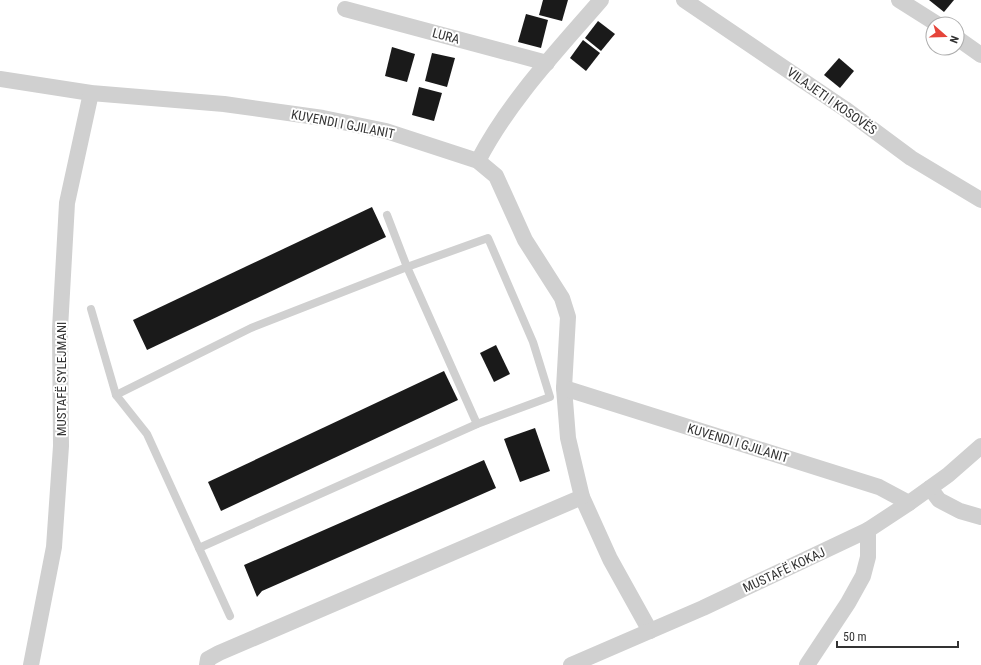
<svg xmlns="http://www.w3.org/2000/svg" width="981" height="665" viewBox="0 0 981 665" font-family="'Roboto Condensed',sans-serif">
<rect width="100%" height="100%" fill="#fff"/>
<!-- building -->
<g fill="#1a1a1a">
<polygon points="543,0 568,0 562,21 539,15"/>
<polygon points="929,0 954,0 944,12"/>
<polygon points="526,14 548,20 541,48 518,42"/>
<polygon points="598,21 615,34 601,51 585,38"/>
<polygon points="583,40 600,53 586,71 570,58"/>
<polygon points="392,47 415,54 407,82 385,76"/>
<polygon points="432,53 455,58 447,87 425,81"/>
<polygon points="839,58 854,71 840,88 824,75"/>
<polygon points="419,87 442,93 434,121 412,115"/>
<polygon points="372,207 386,237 147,350 133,320"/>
<polygon points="496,345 510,374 494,382 480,353"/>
<polygon points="444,371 458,400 221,511 208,482"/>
<polygon points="535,428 550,471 520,482 504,439"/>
<polygon points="484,460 496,488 262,591 257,597 244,565"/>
</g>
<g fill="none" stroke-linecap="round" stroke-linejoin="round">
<!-- lane -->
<g stroke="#d0d0d0" stroke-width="8">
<polyline points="387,215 407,267 488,238 533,342 550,397 477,424"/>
<polyline points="91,309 116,395 147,434 230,616"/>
<polyline points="116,395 251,328 407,267 477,424 199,548"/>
</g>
<!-- street -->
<g stroke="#d0d0d0" stroke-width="16">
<polyline points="684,0 845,109 911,158 981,200"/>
<polyline points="899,0 937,24"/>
<polyline points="345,9 547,63"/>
<polyline points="957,38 981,55"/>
<polyline points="0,79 91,93 224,104 323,118 386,131 478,161 496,176 525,240 562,298 568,317 564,388 568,438 582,497 610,559 650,631"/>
<path d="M478,161C509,101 557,51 601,0"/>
<polyline points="564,388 879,487 909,503"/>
<polyline points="930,488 939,500 960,511 981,517"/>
<polyline points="31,665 54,547 61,446 60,329 67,203 91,93"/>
<polyline points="207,665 208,659 219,653 582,497"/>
<polyline points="571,665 703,608 868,530 909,503 948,475 981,446"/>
<polyline points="807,665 848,603 863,576 868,557 868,530"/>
</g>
</g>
<g text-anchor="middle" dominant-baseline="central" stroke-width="4" stroke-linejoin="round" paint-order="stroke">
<!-- street labels -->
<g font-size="13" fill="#333" stroke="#fff">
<text transform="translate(446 36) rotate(15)">LURA</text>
<text transform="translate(832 101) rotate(35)">VILAJETI I KOSOVËS</text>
<text transform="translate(343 124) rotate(11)">KUVENDI I GJILANIT</text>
<text transform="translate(61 379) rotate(-90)">MUSTAFË SYLEJMANI</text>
<text transform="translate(738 443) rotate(17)">KUVENDI I GJILANIT</text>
<text transform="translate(784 570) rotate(-25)">MUSTAFË KOKAJ</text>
</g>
</g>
<!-- north arrow -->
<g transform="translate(945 36) rotate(110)"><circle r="19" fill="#ffffff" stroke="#adadad"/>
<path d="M0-3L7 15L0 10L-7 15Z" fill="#e5443a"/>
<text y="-6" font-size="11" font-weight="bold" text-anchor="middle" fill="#333333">N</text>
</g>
<!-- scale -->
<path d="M837 641v6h121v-6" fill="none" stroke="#333333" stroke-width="2"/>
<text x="843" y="641" font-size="12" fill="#333333" stroke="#ffffff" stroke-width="3" paint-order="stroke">50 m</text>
</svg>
